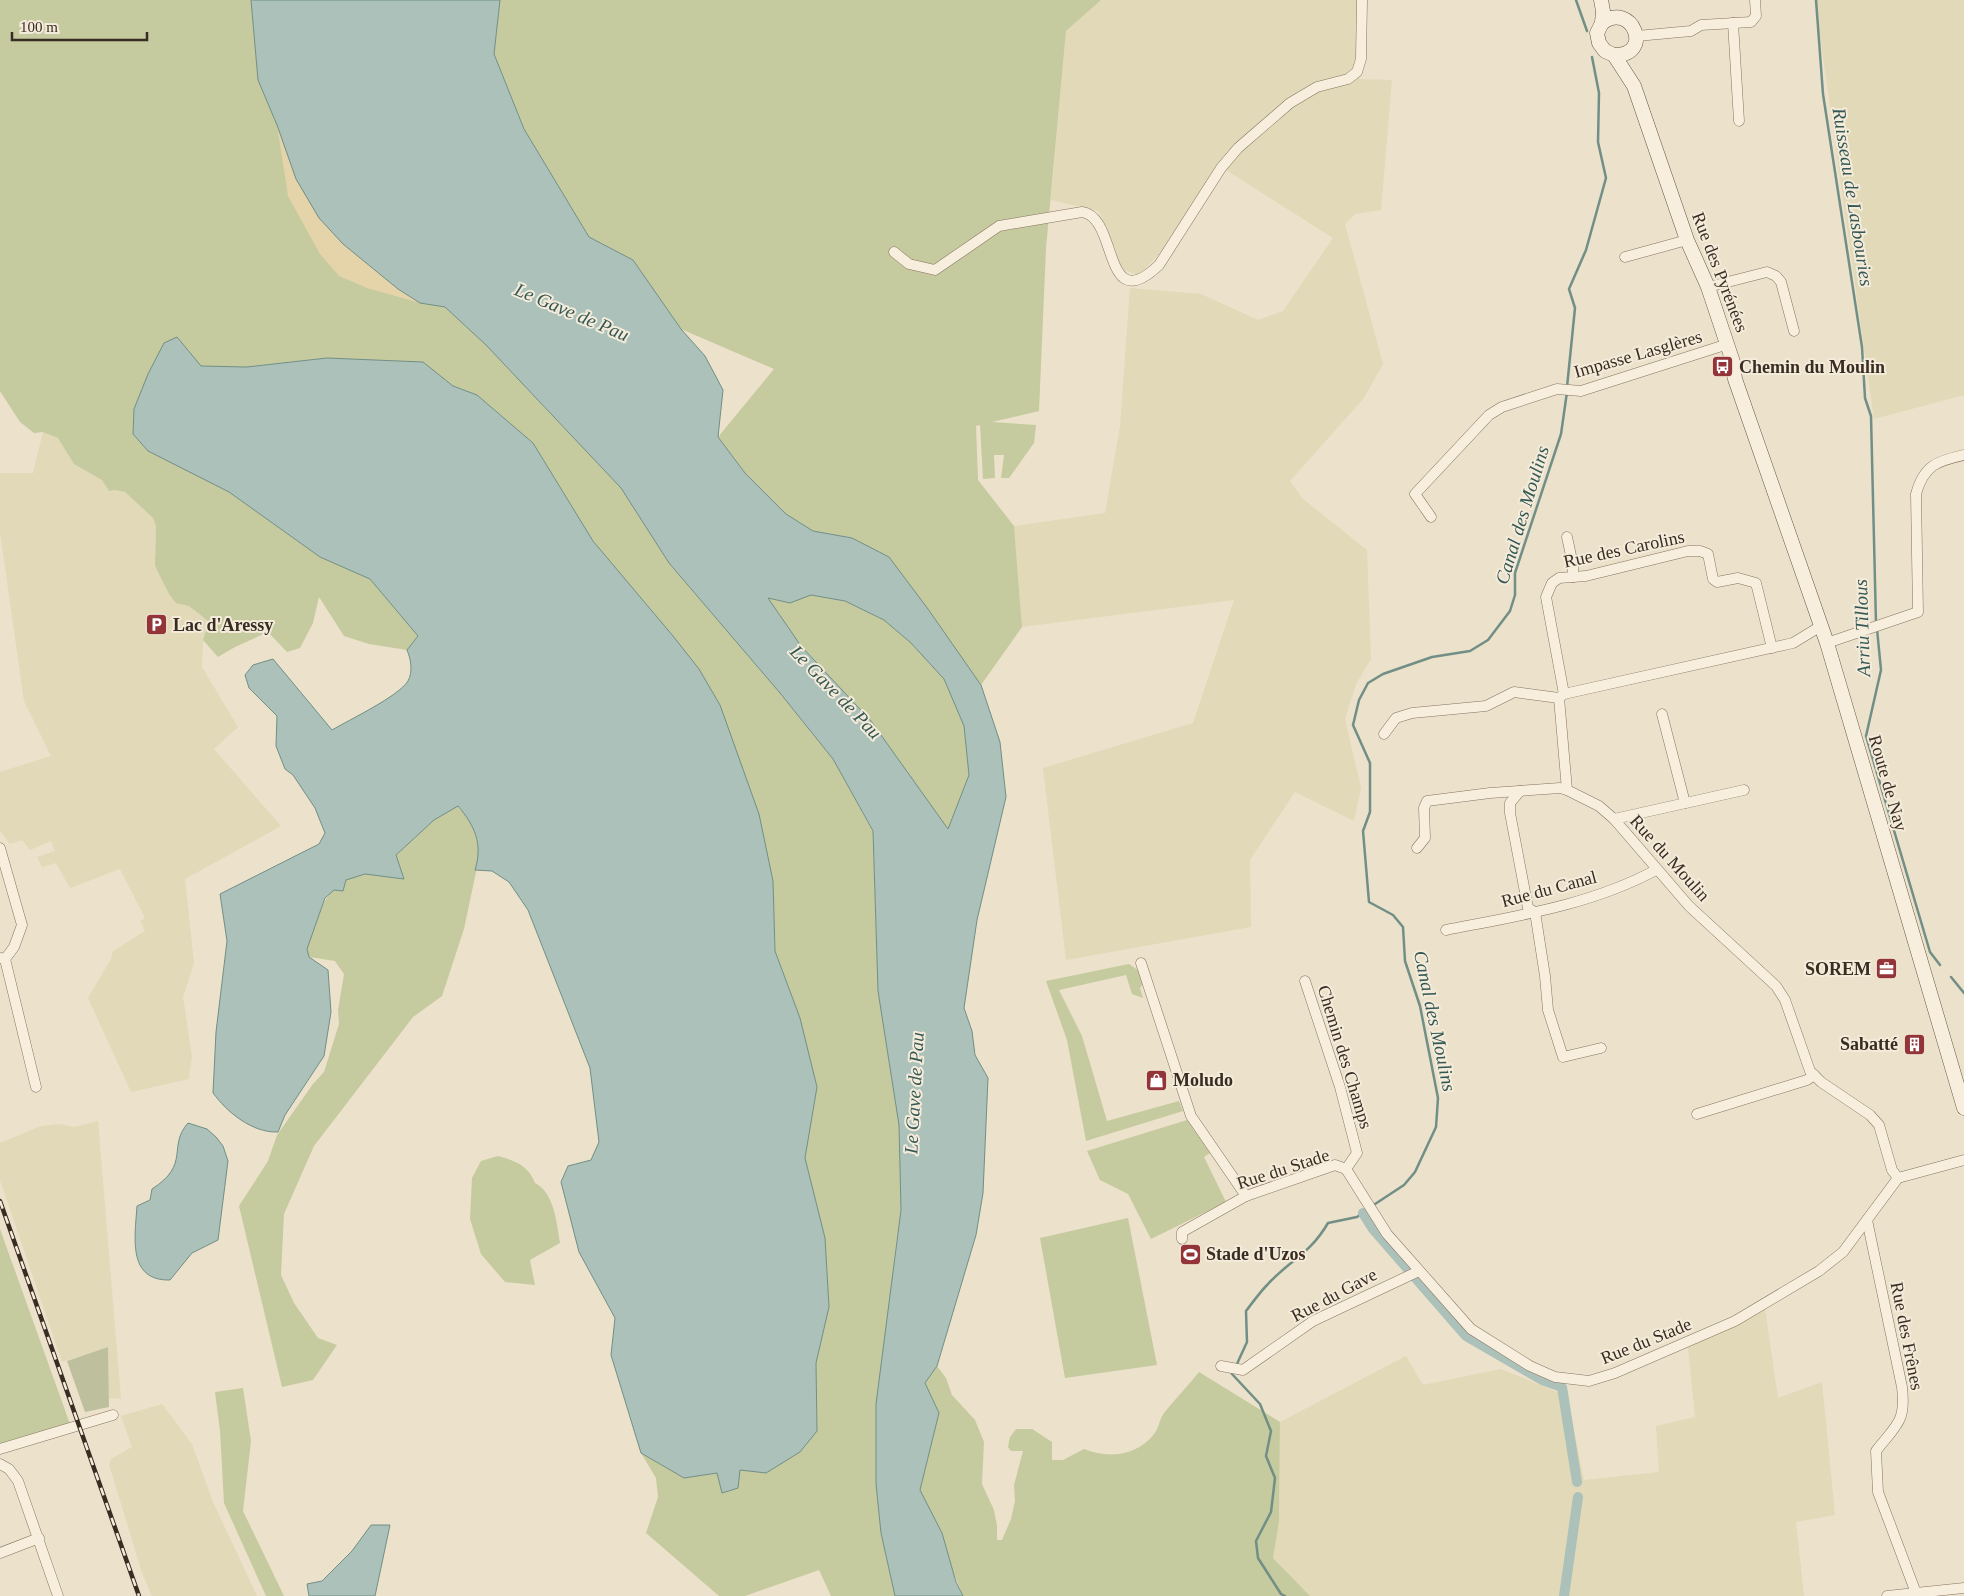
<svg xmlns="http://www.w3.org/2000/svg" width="1964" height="1596" viewBox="0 0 1964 1596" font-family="Georgia,serif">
<rect width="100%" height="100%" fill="#ece1ca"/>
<!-- farmland -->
<g fill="#e1d9b8">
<polygon points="1101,0 1364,0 1360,79 1392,80 1381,210 1355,214 1345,224 1383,364 1364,398 1290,481 1303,499 1367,550 1371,659 1356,684 1345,719 1361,788 1354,821 1295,792 1250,860 1251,927 1066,960 1043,768 1193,723 1234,600 1022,627 1014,526 1105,513 1120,426 1130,288 1201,294 1258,320 1283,311 1333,238 1218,165 1160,253 1139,275 1119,268 1099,211 1051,200 1066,31"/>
<polygon points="1815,0 1964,0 1964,395 1874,419"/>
<polygon points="43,432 58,438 74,463 103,480 109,491 115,490 125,492 153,518 156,526 155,554 167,590 169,594 189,606 209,623 203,640 202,667 238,727 214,749 281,826 185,879 194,963 183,997 192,1056 189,1079 131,1092 88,998 111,959 113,951 145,931 140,921 145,918 120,869 70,888 56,863 42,867 37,857 55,851 51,841 30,850 22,840 10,844 0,831 0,772 51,756 24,701 0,532 0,473 33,473"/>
<polygon points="98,1121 121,1399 109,1398 108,1347 62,1362 0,1180 0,1143 41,1126 60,1124 74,1127"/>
<polygon points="1765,1309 1778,1398 1822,1382 1835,1515 1796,1522 1804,1596 1310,1596 1273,1558 1279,1522 1280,1422 1406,1356 1423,1385 1501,1369 1567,1396 1584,1480 1659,1472 1656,1426 1695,1417 1688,1347"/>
<polygon points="162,1404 192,1444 213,1502 257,1596 152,1596 142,1573 109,1464 111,1459 132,1447 121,1416"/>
</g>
<!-- green -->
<g fill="#c6ca9f">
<polygon points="0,0 251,0 258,80 277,125 343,244 398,289 420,303 445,307 486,345 621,488 669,563 780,693 833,759 873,832 878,991 899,1125 901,1210 895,1253 876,1484 881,1533 895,1596 831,1596 819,1570 745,1596 719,1596 646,1533 658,1497 656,1478 641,1453 684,1478 717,1473 722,1493 740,1470 817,1431 816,1362 829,1307 825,1238 805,1158 817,1087 800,1018 775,951 773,881 673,636 593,541 533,443 477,395 453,386 422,362 327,358 247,367 200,366 177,337 134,409 133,434 148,451 229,492 320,557 370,579 418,636 407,650 369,644 344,636 319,597 313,623 300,648 287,652 268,632 235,647 218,657 203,640 209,622 189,606 176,603 169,594 155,566 156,526 153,518 125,492 115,490 109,491 102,480 74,464 58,438 43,432 34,433 20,422 0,391"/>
<polygon points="500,0 1101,0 1066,31 1046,248 1039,411 992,422 1036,425 1034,443 1009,478 1001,478 1004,455 994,455 995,478 983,479 980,425 976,426 978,480 1014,526 1022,627 981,685 928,609 852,538 813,531 786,514 745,473 718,437 774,369 681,329 633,260 589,237 524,129 494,54"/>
<polygon points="811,595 845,601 884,620 911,643 944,679 964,726 969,775 948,830 871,721 801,646 768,598 790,603"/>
<path d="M457,806L472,822L480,853L464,929L442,996L413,1017L314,1146L284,1214L281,1275L294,1303L318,1338L337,1345L313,1380L282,1387L239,1206L268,1161L277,1135L313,1084L324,1072L339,1024L338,1010L344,974L335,961L309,957L307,949C317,919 325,877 365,874C376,874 392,878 404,879L396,855L434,820Z"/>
<polygon points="1129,964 1139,971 1143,984 1140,988 1143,998 1132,994 1126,975 1059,990 1082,1036 1107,1121 1179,1101 1183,1111 1086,1141 1067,1040 1046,981"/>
<polygon points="1187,1120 1210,1153 1204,1157 1226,1202 1151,1239 1128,1194 1100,1180 1087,1151"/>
<path d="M498,1156C515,1161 528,1165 535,1183C554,1192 557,1224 560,1243L530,1260L535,1285L505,1282L481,1254L470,1219L472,1178L481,1161Z"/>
<polygon points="1128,1218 1157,1365 1065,1378 1040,1238"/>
<polygon points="0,1229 70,1424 0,1445"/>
<path d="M937,1366L946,1378L952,1395L975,1420L984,1442L982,1484L994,1510L997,1526V1540H1002L1011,1519L1015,1501L1014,1485L1023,1451H1011L1008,1447L1010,1437L1016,1429H1032L1052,1442V1460H1063L1084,1449C1108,1459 1137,1456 1154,1434C1159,1428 1159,1420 1164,1413C1175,1399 1188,1386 1199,1372L1280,1422L1279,1522L1273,1558L1310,1596H963L920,1490L939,1413L925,1383Z"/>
<polygon points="243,1388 251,1441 243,1511 284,1596 266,1596 224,1503 220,1431 215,1392"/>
</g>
<!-- sand -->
<polygon fill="#e5d3aa" points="277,125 296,179 343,244 398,289 420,303 367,288 339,276 320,254 288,196"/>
<!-- cemetery -->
<polygon fill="#bdbf9d" points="108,1347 109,1407 85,1412 67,1361"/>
<!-- water -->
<g fill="#abc1b9" stroke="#718f86" fill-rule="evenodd">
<path d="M251,0H500L494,54L524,129L589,237L633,260L681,329L705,356L723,390L718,437L745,473L786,514L813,531L852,538L889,557L928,609L981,685L1000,742L1006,797L977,920L964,1008L972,1031L975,1055L988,1078L983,1193L976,1235L937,1366L925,1383L939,1413L920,1490L942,1533L956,1582L963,1596H895L881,1533L876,1484V1404L901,1210L899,1125L878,991L873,831L833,759L780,693L669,563L621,488L486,345L445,307L420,303L398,289L343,244L319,218L296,179L277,125L258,80ZM811,595L845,601L884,620L911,643L944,679L964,726L969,775L948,829L871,721L801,646L768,598L790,603Z"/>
<path d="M177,337L201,366L247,367L327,358L423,362L453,386L477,395L533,443L593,541L673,636L699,669L720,705L759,814L773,881L775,951L800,1018L817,1087L805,1158L825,1238L829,1307L816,1363L817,1431L800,1452L766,1473L740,1470L738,1488L722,1493L717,1473L684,1478L641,1453L611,1355L615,1318L579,1252L561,1182L568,1166L591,1160L599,1142L590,1068L528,910L509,882L492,871L475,870C483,844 475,826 458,806L434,820L396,855L404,879L365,874L346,880L343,891L334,890L325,898L307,949L309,957L328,970L331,1012L324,1056L285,1115L278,1132C252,1133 227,1112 213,1093L216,1032L227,941L220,894L319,844L325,833L315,808L293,775L285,769L276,746L277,716L249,688L245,675L253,665L273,659L332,730C349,720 399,696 408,681C413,672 411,659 407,650L418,636L370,579L320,557L229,492L148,451L133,434L134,409L148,374L164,343Z"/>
<path d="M188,1123L207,1129L216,1137L223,1146L228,1161L218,1240L192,1253L170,1280C127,1281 135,1237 137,1206L150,1200L152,1189C191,1164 167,1147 188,1123Z"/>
<polygon points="371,1525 390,1525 375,1596 309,1596 307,1584 322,1581 352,1551"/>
</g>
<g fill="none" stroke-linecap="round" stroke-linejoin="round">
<!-- stream -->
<g stroke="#718f86" stroke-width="2.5">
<polyline points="1576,0 1587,31"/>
<polyline points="1816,0 1823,94 1862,347 1865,398 1871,416 1876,623"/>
<polyline points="1567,387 1575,308 1569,289 1586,250 1606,178 1598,142 1599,93 1592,57"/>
<polyline points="1877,629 1881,670 1866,736 1930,952 1940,965"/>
<polyline points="1951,977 1964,993"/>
<polyline points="1372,1206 1404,1185 1415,1172 1436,1127 1438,1098 1420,1006 1405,961 1403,927 1393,915 1369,902 1363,831 1370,812 1370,763 1353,725 1359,700 1368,683 1383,674 1432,657 1470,651 1488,640 1510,611 1515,595 1515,573 1561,434 1567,392"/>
<path d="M1236,1366L1247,1342L1246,1311C1253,1302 1260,1292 1268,1284C1290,1260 1310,1254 1328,1223L1357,1217L1368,1209"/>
<polyline points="1233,1371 1232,1374 1260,1404 1271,1431 1266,1456 1275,1478 1271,1512 1256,1541 1258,1558 1281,1594 1285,1596"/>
</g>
<!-- canal -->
<g stroke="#abc1b9" stroke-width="10">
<polyline points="1363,1213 1373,1229 1466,1336 1542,1380 1562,1387 1577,1482"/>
<polyline points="1564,1596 1578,1497"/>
</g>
<defs>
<g id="minor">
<polyline points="1733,23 1739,121"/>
<polyline points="1637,36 1691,31 1701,25 1751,22 1756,16 1755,0"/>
<path d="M894,252L909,264L935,270L999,226L1082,212C1119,217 1102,319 1159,265L1221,168L1238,148L1290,103L1317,87L1348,79L1357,72L1361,59L1362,0"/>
<polyline points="1625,257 1687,240"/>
<polyline points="1708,287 1767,272 1776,276 1781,282 1794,331"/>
<polyline points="1431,517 1415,494 1489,415 1502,407 1557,389 1581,391 1728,344"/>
<polyline points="1567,537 1573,565 1573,577"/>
<path d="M1827,643L1918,612L1916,494C1924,465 1937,461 1964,455"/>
<polyline points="1564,694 1546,597 1552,583 1559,578 1586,576 1688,551 1700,551 1708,554 1713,579 1717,582 1738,578 1756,583 1772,648"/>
<polyline points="1559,698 1564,694 1793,643 1821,626"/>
<polyline points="1662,714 1685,803"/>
<polyline points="1384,734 1396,718 1412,713 1486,706 1514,692 1559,698 1567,790 1599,806 1614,819 1689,906 1776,986 1785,1000 1810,1071 1821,1082 1870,1115 1879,1125 1892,1170 1898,1178"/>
<polyline points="1520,791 1510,803 1510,813 1528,908 1535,912 1545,976 1548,1010 1563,1057 1601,1048"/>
<polyline points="1614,819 1744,790"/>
<polyline points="0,848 22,925 14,947 5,959 0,958"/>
<polyline points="1417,848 1425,838 1424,808 1427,801 1490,793 1560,788 1567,790"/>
<path d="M1446,930C1517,916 1591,905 1656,870"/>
<polyline points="5,959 36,1087"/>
<polyline points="1141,963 1191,1116 1246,1196"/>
<polyline points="1305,981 1340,1087 1357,1153 1346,1169"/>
<polyline points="1697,1114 1807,1080 1814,1075"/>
<path d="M1867,1220L1902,1387C1906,1422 1897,1424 1876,1451L1878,1492L1916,1593"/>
<polyline points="1182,1239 1182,1232 1246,1196 1335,1165 1346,1169 1387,1234 1471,1329 1530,1366 1555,1377 1589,1381 1615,1373 1735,1321 1819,1271 1843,1252 1898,1178 1964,1160"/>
<polyline points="1221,1366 1243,1370 1313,1321 1419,1271"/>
<polyline points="0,1449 113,1415"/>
<polyline points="0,1464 9,1469 18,1481 58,1596"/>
<polyline points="0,1553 39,1538"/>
<polyline points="1887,1596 1964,1588"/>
</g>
<g id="secondary">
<polyline points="1601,0 1603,11 1602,23 1597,33 1599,43 1605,51 1614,55 1634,86 1687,240 1708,287 1733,362 1735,379 1827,643 1964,1108"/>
<path d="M1602,23C1632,0 1655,56 1614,55"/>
</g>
</defs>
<!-- minor casing -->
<use href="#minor" stroke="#877360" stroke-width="11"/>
<!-- secondary casing -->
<use href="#secondary" stroke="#695543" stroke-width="15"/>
<!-- minor -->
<use href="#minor" stroke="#f7eedd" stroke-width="10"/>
<!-- secondary -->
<use href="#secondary" stroke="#f7eedd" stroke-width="14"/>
<defs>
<polyline id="rail" points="0,1201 139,1596"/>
</defs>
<!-- rail casing -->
<use href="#rail" stroke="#392c22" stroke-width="4.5"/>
<!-- rail -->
<use href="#rail" stroke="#f4ebda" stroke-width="2.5" stroke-dasharray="8" stroke-linecap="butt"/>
</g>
<!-- icons -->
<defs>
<symbol id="bus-square" viewBox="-11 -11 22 22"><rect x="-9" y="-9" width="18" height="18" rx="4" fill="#923438" stroke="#f4ebda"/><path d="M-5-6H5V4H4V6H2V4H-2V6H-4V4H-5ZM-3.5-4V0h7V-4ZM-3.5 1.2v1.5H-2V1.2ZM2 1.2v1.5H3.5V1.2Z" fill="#fff"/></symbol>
<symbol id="parking-square" viewBox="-11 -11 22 22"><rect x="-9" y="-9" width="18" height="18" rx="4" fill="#923438" stroke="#f4ebda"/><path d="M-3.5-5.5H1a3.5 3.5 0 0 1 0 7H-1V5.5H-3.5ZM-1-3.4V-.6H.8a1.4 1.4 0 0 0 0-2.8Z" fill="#fff"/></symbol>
<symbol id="office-square" viewBox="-11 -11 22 22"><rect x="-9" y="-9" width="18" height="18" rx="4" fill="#923438" stroke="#f4ebda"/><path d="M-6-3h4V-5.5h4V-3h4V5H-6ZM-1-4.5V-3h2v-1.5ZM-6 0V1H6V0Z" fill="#fff"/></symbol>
<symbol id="building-square" viewBox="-11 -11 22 22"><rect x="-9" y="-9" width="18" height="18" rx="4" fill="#923438" stroke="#f4ebda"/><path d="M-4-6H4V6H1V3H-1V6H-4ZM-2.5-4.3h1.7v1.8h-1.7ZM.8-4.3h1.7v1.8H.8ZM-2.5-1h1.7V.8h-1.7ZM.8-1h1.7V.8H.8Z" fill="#fff"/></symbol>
<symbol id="shop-square" viewBox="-11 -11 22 22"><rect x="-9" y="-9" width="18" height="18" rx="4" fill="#923438" stroke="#f4ebda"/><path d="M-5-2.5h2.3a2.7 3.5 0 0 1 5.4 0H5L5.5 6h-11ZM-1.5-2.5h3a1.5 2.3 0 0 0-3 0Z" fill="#fff"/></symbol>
<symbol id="stadium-square" viewBox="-11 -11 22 22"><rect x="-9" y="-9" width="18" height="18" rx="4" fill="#923438" stroke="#f4ebda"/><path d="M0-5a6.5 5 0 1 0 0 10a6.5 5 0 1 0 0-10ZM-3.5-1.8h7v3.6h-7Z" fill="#fff"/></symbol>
</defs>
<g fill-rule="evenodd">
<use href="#bus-square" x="1710" y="354" width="25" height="25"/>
<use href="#parking-square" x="144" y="612" width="25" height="25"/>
<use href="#office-square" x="1874" y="956" width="25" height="25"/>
<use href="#building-square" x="1902" y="1032" width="25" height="25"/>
<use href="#shop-square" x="1144" y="1068" width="25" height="25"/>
<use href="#stadium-square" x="1178" y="1242" width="25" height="25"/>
</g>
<g text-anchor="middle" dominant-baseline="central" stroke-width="4" stroke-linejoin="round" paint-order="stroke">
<!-- street labels -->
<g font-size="18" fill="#392c22" stroke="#f4ebda">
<text transform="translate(1720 272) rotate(69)">Rue des Pyrénées</text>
<text transform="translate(1638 354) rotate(-16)">Impasse Lasglères</text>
<text transform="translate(1624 549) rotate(-12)">Rue des Carolins</text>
<text transform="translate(1888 783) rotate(74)">Route de Nay</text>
<text transform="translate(1670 858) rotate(48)">Rue du Moulin</text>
<text transform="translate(1549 889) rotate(-15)">Rue du Canal</text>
<text transform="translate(1345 1057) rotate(73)">Chemin des Champs</text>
<text transform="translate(1283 1169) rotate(-18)">Rue du Stade</text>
<text transform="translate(1334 1295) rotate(-28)">Rue du Gave</text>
<text transform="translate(1907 1336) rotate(79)">Rue des Frênes</text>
<text transform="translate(1646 1341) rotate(-22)">Rue du Stade</text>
</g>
<!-- poi labels -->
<g font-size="18" font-weight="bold" fill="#392c22" stroke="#f4ebda" text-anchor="start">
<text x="1739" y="367">Chemin du Moulin</text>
<text x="173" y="625">Lac d'Aressy</text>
<text x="1871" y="969" text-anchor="end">SOREM</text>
<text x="1898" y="1044" text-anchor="end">Sabatté</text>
<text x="1173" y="1080">Moludo</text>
<text x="1206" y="1254">Stade d'Uzos</text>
</g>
<!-- water labels -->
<g font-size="19" font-style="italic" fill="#335854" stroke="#f4ebda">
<text transform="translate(1853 197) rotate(81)">Ruisseau de Lasbouries</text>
<text transform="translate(572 312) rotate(23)">Le Gave de Pau</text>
<text transform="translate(1522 515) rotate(-73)">Canal des Moulins</text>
<text transform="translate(1862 628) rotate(-92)">Arriu Tillous</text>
<text transform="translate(836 692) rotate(46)">Le Gave de Pau</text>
<text transform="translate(1435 1021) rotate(78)">Canal des Moulins</text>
<text transform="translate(914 1093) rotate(-87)">Le Gave de Pau</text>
</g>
</g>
<!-- scale -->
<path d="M12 32v8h135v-8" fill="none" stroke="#392c22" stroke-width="2.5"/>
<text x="20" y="32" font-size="15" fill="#392c22" stroke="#f4ebda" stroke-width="4" paint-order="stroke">100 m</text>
</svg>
